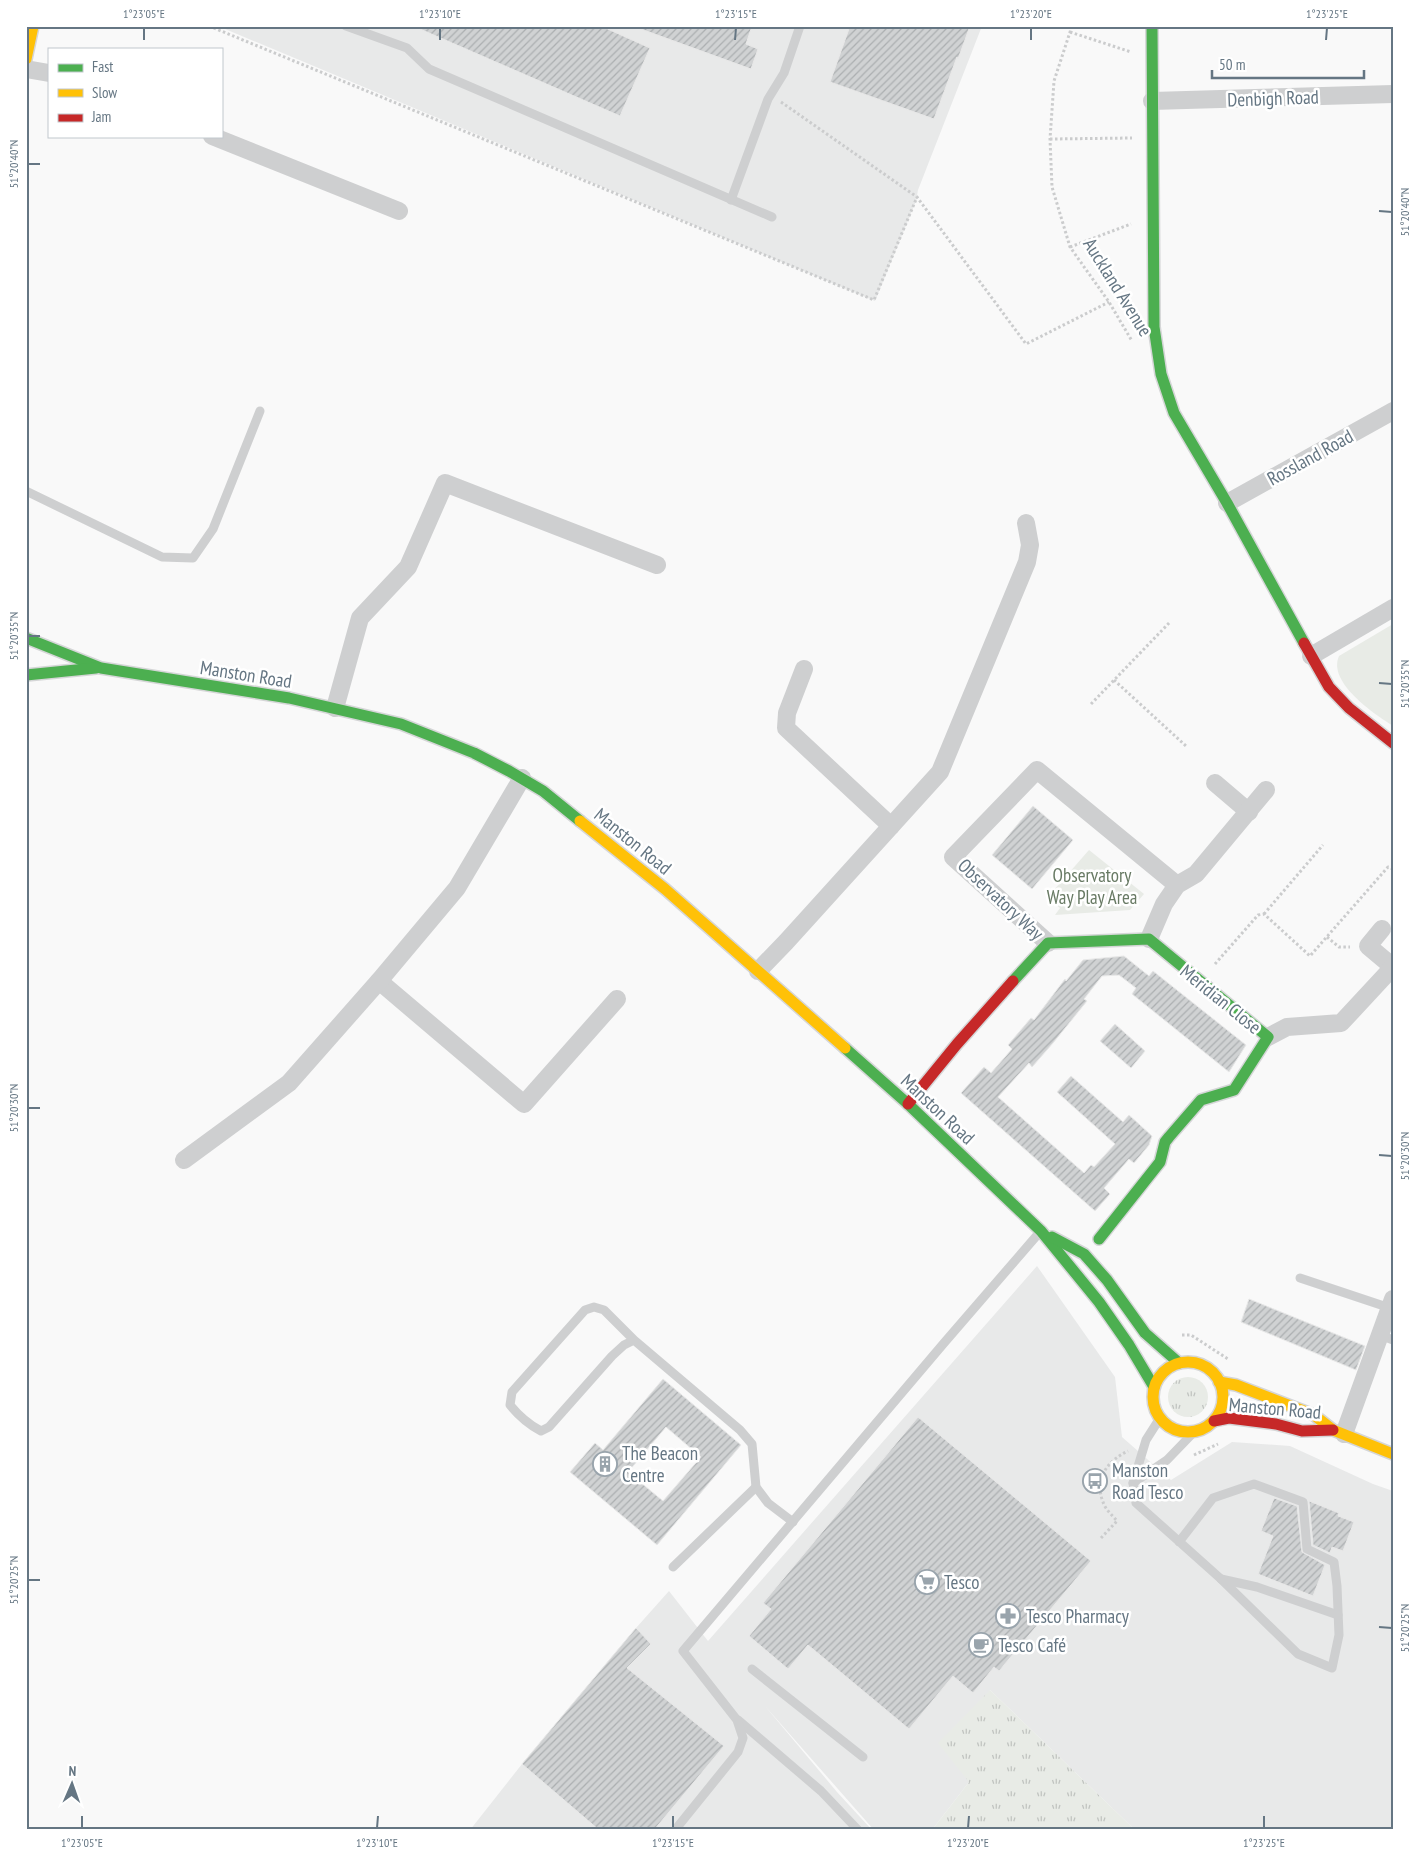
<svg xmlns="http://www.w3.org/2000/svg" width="1419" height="1856" viewBox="0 0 1419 1856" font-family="'PT Sans Narrow',sans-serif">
<defs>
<pattern id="grass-tufts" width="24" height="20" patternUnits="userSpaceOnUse" patternTransform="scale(1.25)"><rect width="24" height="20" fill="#e8ebe6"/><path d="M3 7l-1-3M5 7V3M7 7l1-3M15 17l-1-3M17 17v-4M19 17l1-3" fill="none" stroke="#c0c3c0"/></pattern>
<pattern id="building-hatch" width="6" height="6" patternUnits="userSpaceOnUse" patternTransform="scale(1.25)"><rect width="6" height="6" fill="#d0d2d3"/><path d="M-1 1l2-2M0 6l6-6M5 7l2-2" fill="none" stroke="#acafb1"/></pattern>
</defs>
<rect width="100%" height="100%" fill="#f9f9f9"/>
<!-- built -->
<g fill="#e8e9e9">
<polygon points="218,26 982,26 918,190 916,201 875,301"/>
<polygon points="1037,1266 1115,1377 1122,1437 1171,1480 1232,1442 1290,1446 1373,1484 1393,1491 1393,1830 1135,1830 990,1690 969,1782 932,1830 874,1830 765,1706 837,1792 872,1830 470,1830 522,1764 636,1628 669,1591 708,1641"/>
</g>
<!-- grass -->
<g fill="url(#grass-tufts)">
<circle cx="1188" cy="1397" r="20"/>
<polygon points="990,1690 1135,1830 932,1830 969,1782 938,1743"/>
</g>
<!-- green -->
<g fill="#e8ebe6">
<path d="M1393,624V726C1374,714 1327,682 1339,656Z"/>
<polygon points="1089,850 1144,894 1130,910 1055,915 1060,908 1047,898"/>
</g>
<!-- building -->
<g fill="url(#building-hatch)" stroke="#e8e8e8" fill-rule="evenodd">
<polygon points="413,26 601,26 650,48 620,116"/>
<polygon points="639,26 752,26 746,44 758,49 751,69 638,28"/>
<polygon points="850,26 970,26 958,59 957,57 934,119 830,82"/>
<polygon points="1033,806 1073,840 1032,889 992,855"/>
<polygon points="1124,956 1149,976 1153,971 1246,1045 1229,1072 1132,994 1136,988 1119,975 1102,976 1084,999 1087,1001 1053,1043 1032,1067 1029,1063 998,1097 1084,1173 1091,1165 1094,1167 1115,1144 1057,1092 1071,1076 1123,1122 1129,1115 1152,1136 1149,1145 1134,1163 1129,1159 1104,1188 1110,1194 1095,1211 961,1093 984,1067 991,1073 1012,1049 1008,1045 1031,1018 1034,1020 1065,979 1066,981 1083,960"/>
<polygon points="1115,1024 1145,1051 1131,1068 1100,1041"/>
<polygon points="1249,1299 1365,1346 1356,1370 1241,1322"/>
<path d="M663,1379L741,1445L657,1545L570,1472L595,1443L603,1450ZM666,1427L701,1457L663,1501L628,1472Z"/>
<polygon points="918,1417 1091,1561 999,1671 994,1667 973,1693 953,1676 909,1729 808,1645 788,1669 749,1636 771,1609 763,1603"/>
<polygon points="1274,1498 1297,1506 1302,1552 1325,1565 1313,1596 1258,1574 1273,1536 1261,1531"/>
<polygon points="1309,1501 1339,1513 1338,1516 1354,1522 1343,1551 1332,1547 1330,1553 1313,1545"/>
<polygon points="636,1628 651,1644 627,1668 724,1746 654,1830 599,1830 522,1764"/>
</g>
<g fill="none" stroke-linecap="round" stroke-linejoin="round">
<defs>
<g id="fast">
<polyline points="1152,26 1154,327 1161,374 1174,413 1227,503 1304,643"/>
<polyline points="26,638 101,668 289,698 401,724 474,753 509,771 543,791 580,821"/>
<polyline points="26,675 96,668"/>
<polyline points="1013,981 1048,943 1149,939 1268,1037 1234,1090 1201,1100 1169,1137 1165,1142 1160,1162 1099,1239"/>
<polyline points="845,1048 908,1104 1041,1231 1099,1302 1129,1345 1154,1387"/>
<polyline points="1052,1237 1084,1254 1107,1280 1145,1333 1179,1363"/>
</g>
<g id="slow">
<polyline points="26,59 33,26"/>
<polyline points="580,821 665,889 845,1048"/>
<circle cx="1188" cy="1397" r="35"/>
<polyline points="1219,1382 1236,1385 1314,1415 1333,1430 1393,1454"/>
</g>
<g id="jam">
<polyline points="1304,643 1329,687 1349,708 1393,743"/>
<polyline points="908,1104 957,1044 1013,981"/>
<polyline points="1214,1421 1229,1418 1276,1424 1302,1431 1333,1430"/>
</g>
</defs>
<!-- fast casing -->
<use href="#fast" stroke="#d5d6d7" stroke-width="14"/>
<!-- slow casing -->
<use href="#slow" stroke="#d5d6d7" stroke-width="14"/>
<!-- jam casing -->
<use href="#jam" stroke="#d5d6d7" stroke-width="14"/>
<!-- path -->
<g stroke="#cbcccd" stroke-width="3" stroke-dasharray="2.5 2.5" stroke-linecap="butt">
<polyline points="209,26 874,300 917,197"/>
<polyline points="1072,26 1054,81 1050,139 1052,187 1070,247 1109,302 1132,341"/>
<polyline points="1070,32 1131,52"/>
<polyline points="781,102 917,197 1026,344 1109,302"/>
<polyline points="1050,139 1132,138"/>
<polyline points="1070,247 1131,224"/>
<polyline points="1114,680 1186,746"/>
<polyline points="1091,704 1170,622"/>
<polyline points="1264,914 1323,845"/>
<polyline points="1327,937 1339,947 1350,947"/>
<polyline points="1215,964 1258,915 1264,914 1310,956 1388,867 1393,869"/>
<polyline points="1182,1335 1191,1335 1228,1359"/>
<polyline points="1194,1455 1218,1444"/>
<path d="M1101,1538L1117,1521C1113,1516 1105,1509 1103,1502C1094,1479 1107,1461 1128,1451"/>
</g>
<!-- lane -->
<g stroke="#cecfd0" stroke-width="9">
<polyline points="346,26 407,48 429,69 772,217"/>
<polyline points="731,200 768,99 784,73 800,26"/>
<polyline points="26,491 162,557 193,558 213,529 260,411"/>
<polyline points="1300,1278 1390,1308"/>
<polyline points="1380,1335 1393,1340"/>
<path d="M634,1340L624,1345L612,1356L549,1427L541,1431C528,1424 519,1416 510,1405L512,1392L585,1310L594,1307L604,1310L634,1340L740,1430L752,1444L756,1487L768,1503L793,1522"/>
<polyline points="1160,1418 1146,1440 1133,1483 1136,1503 1221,1579 1298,1654 1332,1668 1339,1635 1337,1586 1334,1562 1307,1549 1303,1502 1254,1484 1213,1498 1179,1542"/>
<polyline points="1133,1483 1167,1460 1194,1432"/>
<polyline points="673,1567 756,1487"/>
<polyline points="1221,1579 1257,1587 1338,1615"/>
<polyline points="752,1669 863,1757"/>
<polyline points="738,1720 821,1791 858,1830"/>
<polyline points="675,1830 738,1752 743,1738 737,1720 683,1651 944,1343 1039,1233"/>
</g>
<!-- street -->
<g stroke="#cecfd0" stroke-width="18">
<polyline points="26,69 49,73"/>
<polyline points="1152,101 1393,94"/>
<polyline points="212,136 399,211"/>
<polyline points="1227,503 1393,411"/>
<polyline points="1311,656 1393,608"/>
<polyline points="804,669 787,713 786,728 891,826"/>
<polyline points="335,708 360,618 408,567 445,483 657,565"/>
<polyline points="1215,783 1249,812"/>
<polyline points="1382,929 1368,946 1393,967"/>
<polyline points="1149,939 1164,904 1177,885 1196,874 1266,790"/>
<polyline points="1048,943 953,857 1037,770 1177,885"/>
<polyline points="758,971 786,942 940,772 1027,562 1030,545 1026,523"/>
<polyline points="379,981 524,1104 617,999"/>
<polyline points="1268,1037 1287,1027 1341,1023 1393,967"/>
<polyline points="184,1160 289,1083 379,981 457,888 522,778"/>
<polyline points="1344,1434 1393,1299"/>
</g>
<!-- fast -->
<use href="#fast" stroke="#4caf50" stroke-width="11"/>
<!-- slow -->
<use href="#slow" stroke="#ffc107" stroke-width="11"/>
<!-- jam -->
<use href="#jam" stroke="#c62828" stroke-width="11"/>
</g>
<!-- ticks -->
<path fill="none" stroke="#657683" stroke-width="2" d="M144,40V28M440,40V28M735,40L736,28M1031,40V28M1326,40L1327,28M28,164H40M1379,211L1392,212M28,636H40M1379,683L1392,684M28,1108H40M1379,1155L1392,1156M28,1580H40M1379,1627L1392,1628M82,1828V1816M377,1828L378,1816M673,1828V1816M968,1828L969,1816M1264,1828V1816"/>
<!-- icons -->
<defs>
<symbol id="building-ring" viewBox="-11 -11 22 22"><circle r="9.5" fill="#fff" stroke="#99a4ac" stroke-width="1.5"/><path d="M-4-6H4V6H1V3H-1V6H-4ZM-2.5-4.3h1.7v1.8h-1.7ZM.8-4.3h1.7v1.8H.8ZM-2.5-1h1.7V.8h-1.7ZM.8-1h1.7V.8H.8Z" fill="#99a4ac"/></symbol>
<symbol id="bus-ring" viewBox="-11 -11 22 22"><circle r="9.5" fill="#fff" stroke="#99a4ac" stroke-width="1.5"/><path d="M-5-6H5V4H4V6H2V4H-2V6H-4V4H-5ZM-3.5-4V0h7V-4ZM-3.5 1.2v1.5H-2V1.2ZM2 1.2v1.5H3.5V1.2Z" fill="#99a4ac"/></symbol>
<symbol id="supermarket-ring" viewBox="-11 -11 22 22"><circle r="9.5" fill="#fff" stroke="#99a4ac" stroke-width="1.5"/><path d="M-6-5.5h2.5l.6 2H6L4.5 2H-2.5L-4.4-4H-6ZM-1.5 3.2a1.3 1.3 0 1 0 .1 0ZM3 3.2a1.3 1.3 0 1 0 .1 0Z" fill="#99a4ac"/></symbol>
<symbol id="pharmacy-ring" viewBox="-11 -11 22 22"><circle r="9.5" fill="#fff" stroke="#99a4ac" stroke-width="1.5"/><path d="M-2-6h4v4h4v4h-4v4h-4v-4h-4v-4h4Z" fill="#99a4ac"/></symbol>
<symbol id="cafe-ring" viewBox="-11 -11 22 22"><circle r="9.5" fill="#fff" stroke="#99a4ac" stroke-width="1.5"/><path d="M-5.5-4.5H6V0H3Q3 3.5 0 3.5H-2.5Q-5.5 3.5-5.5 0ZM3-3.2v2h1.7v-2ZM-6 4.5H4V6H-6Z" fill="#99a4ac"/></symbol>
</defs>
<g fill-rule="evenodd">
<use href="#building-ring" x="591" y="1450" width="28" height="28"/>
<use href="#bus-ring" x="1081" y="1467" width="28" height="28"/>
<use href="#supermarket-ring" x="913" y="1568" width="28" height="28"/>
<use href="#pharmacy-ring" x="994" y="1602" width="28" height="28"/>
<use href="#cafe-ring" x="967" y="1631" width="28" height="28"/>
</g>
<g text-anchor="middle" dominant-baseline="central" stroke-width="5" stroke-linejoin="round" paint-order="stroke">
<!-- street labels -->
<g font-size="19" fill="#657683" stroke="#fff">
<text transform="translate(1273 98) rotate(-2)">Denbigh Road</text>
<text transform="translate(1118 287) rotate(58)">Auckland Avenue</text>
<text transform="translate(1310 457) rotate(-29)">Rossland Road</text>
<text transform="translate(246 674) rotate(9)">Manston Road</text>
<text transform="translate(633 841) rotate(39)">Manston Road</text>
<text transform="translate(1001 899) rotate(43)">Observatory Way</text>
<text transform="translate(1221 999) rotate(39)">Meridian Close</text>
<text transform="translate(938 1109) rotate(43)">Manston Road</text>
<text transform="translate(1275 1408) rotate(5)">Manston Road</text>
</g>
<!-- park labels -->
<g font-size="19" fill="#687a64" stroke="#fff">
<text x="1092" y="875">Observatory<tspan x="1092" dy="22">Way Play Area</tspan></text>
</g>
<!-- poi labels -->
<g font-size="19" fill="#657683" stroke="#fff" text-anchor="start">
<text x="622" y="1453">The Beacon<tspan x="622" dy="22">Centre</tspan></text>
<text x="1112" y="1470">Manston<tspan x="1112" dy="22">Road Tesco</tspan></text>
<text x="944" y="1582">Tesco</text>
<text x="1026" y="1616">Tesco Pharmacy</text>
<text x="998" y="1645">Tesco Café</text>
</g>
</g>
<!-- border -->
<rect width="1419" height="1856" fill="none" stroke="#ffffff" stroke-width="55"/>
<!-- legend -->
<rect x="48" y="48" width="175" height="90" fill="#ffffff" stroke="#c1c8cd"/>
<rect x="58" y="64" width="25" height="8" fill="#4caf50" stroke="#c1c8cd"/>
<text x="92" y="72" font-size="15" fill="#657683">Fast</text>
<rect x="58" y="89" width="25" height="8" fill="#ffc107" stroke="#c1c8cd"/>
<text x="92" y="98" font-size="15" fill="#657683">Slow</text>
<rect x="58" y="114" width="25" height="8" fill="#c62828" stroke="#c1c8cd"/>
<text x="92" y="122" font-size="15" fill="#657683">Jam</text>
<!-- north arrow -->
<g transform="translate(72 1784) rotate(2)" stroke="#ffffff" stroke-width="4" paint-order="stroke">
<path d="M0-4L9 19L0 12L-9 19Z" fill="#657683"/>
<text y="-8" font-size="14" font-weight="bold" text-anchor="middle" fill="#657683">N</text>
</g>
<!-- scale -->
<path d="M1212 70v8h152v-8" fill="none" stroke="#657683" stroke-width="2.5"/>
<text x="1219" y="70" font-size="15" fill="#657683" stroke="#ffffff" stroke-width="4" paint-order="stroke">50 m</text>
<rect x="28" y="28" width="1364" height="1800" fill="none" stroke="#657683" stroke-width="2"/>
<g font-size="12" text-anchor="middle" fill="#657683">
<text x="144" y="18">1°23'05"E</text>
<text x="440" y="18">1°23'10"E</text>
<text x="736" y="18">1°23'15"E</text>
<text x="1031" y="18">1°23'20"E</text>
<text x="1327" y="18">1°23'25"E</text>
<text transform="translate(14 164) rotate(-90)" y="4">51°20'40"N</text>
<text transform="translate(1405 212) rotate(-90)" y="4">51°20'40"N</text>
<text transform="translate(14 636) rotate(-90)" y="4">51°20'35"N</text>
<text transform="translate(1405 684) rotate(-90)" y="4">51°20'35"N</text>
<text transform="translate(14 1108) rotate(-90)" y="4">51°20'30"N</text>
<text transform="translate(1405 1156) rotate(-90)" y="4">51°20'30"N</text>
<text transform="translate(14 1580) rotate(-90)" y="4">51°20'25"N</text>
<text transform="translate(1405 1628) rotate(-90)" y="4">51°20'25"N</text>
<text x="82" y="1847">1°23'05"E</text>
<text x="377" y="1847">1°23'10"E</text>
<text x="673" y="1847">1°23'15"E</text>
<text x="968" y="1847">1°23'20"E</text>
<text x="1264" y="1847">1°23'25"E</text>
</g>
</svg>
